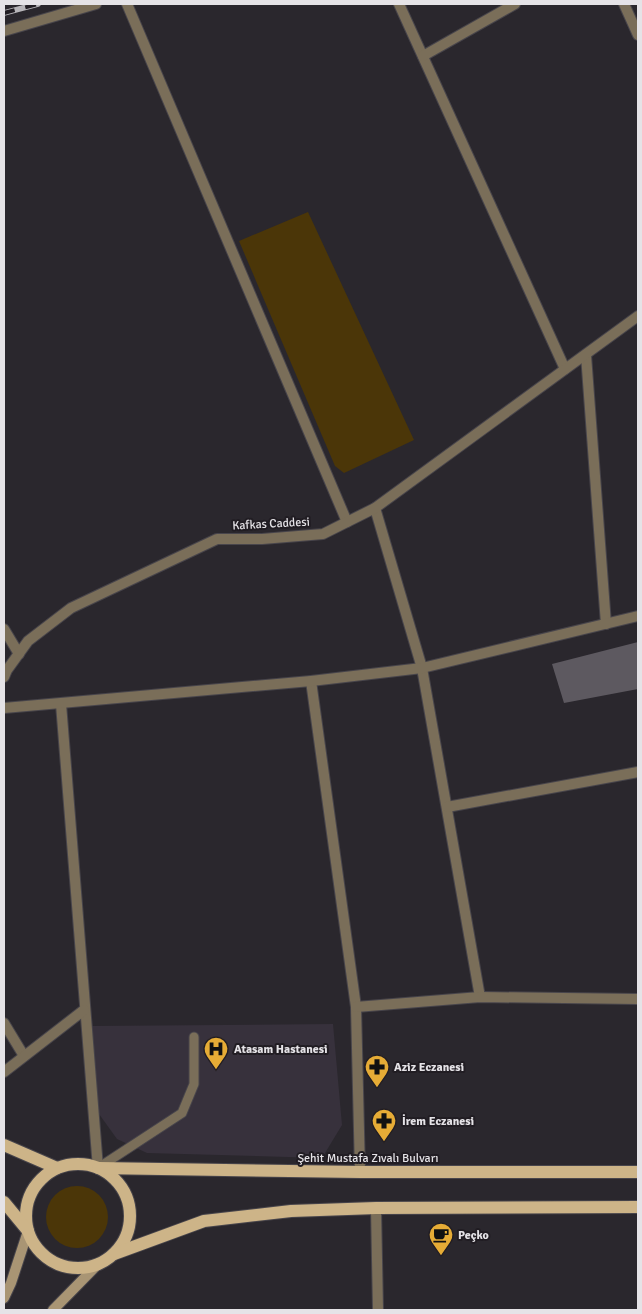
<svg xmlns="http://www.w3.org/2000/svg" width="642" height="1314" viewBox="0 0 642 1314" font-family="Signika,sans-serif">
<rect width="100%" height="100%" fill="#2a272d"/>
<!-- built -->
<polygon fill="#37313c" points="333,1024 342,1125 322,1158 147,1153 117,1139 99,1114 92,1026"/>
<!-- green -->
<g fill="#4b3608">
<polygon points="308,212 414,440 344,473 335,466 239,241"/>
<circle cx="77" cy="1217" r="31"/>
</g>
<!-- building -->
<polygon fill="#5d5960" points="638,642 638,689 564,703 552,664"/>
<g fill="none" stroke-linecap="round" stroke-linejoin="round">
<defs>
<polyline id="service" points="98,1168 182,1113 194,1084 194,1037"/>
<g id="minor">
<polyline points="127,4 347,522"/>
<polyline points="399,4 565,369"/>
<polyline points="624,4 638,35"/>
<polyline points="423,56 515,4"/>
<polyline points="586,355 606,624"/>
<polyline points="375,508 422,668 480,997"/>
<polyline points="4,629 19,654"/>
<polyline points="4,677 7,670 28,641 71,608 217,539 262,539 323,534 375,508 638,316"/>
<polyline points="311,681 356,1007 360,1172"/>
<polyline points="61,704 98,1168"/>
<polyline points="4,708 311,681 422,668 638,616"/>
<polyline points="447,807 638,772"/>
<polyline points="356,1007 480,997 638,999"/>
<polyline points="4,1023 24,1056"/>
<polyline points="4,1072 84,1010"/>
<polyline points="376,1208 378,1310"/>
</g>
<polyline id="tertiary" points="4,31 96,4"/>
<g id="secondary">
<polyline points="4,1298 11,1283 28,1231"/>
<polyline points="53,1310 99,1263"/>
</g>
<g id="primary">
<polyline points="4,1145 57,1168"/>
<circle cx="78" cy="1216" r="52"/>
<polyline points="98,1168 360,1172 638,1172"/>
<polyline points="4,1202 28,1231"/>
<polyline points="114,1254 204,1221 291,1211 376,1208 638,1207"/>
</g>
</defs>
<!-- service casing -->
<use href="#service" stroke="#48454b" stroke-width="11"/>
<!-- minor casing -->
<use href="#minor" stroke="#48454b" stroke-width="12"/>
<!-- tertiary casing -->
<use href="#tertiary" stroke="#48454b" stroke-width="12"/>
<!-- secondary casing -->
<use href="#secondary" stroke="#48454b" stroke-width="12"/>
<!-- primary casing -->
<use href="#primary" stroke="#48454b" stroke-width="14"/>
<!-- service -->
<use href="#service" stroke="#7a6e59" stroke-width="9"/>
<!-- minor -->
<use href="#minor" stroke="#7a6e59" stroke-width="10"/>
<!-- tertiary -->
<use href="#tertiary" stroke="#7a6e59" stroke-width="10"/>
<!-- secondary -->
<use href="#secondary" stroke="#a99574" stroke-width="10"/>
<!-- primary -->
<use href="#primary" stroke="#cdb488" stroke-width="12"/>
<defs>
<polyline id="rail" points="4,13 38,4"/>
</defs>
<!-- rail casing -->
<use href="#rail" stroke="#b7b5b9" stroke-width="5.5"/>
<!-- rail -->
<use href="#rail" stroke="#211d23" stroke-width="4" stroke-dasharray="11" stroke-linecap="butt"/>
</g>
<!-- icons -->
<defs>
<symbol id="hospital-pin" viewBox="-11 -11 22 30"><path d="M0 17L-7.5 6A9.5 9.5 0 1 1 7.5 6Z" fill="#e6ac36" stroke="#211d23"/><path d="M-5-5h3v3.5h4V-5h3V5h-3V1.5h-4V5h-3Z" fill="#111"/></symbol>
<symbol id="pharmacy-pin" viewBox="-11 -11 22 30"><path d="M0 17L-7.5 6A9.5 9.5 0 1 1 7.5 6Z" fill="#e6ac36" stroke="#211d23"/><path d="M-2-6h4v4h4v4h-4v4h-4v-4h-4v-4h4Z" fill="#111"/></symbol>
<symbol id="cafe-pin" viewBox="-11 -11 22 30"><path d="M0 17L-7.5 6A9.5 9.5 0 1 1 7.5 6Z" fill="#e6ac36" stroke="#211d23"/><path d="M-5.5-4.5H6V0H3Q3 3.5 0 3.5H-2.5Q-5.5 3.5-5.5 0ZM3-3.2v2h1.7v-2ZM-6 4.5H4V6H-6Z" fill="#111"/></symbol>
</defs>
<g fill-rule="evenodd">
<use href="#hospital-pin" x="202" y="1035" width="28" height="38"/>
<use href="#pharmacy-pin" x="363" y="1053" width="28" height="38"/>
<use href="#pharmacy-pin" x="370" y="1107" width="28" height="38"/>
<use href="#cafe-pin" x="427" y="1221" width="28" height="38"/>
</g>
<g text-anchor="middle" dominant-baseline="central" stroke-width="4" stroke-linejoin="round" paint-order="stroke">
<!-- street labels -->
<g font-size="12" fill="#e5e3e7" stroke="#211d23">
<text transform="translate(271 524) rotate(-3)">Kafkas Caddesi</text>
<text x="368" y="1158">Şehit Mustafa Zıvalı Bulvarı</text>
</g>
<!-- poi labels -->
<g font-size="12" font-weight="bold" fill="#e5e3e7" stroke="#211d23" text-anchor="start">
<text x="234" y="1049">Atasam Hastanesi</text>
<text x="394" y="1067">Aziz Eczanesi</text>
<text x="402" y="1121">İrem Eczanesi</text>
<text x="458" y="1235">Peçko</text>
</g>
</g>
<!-- border -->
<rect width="642" height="1314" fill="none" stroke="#e5e3e7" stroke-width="10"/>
</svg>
